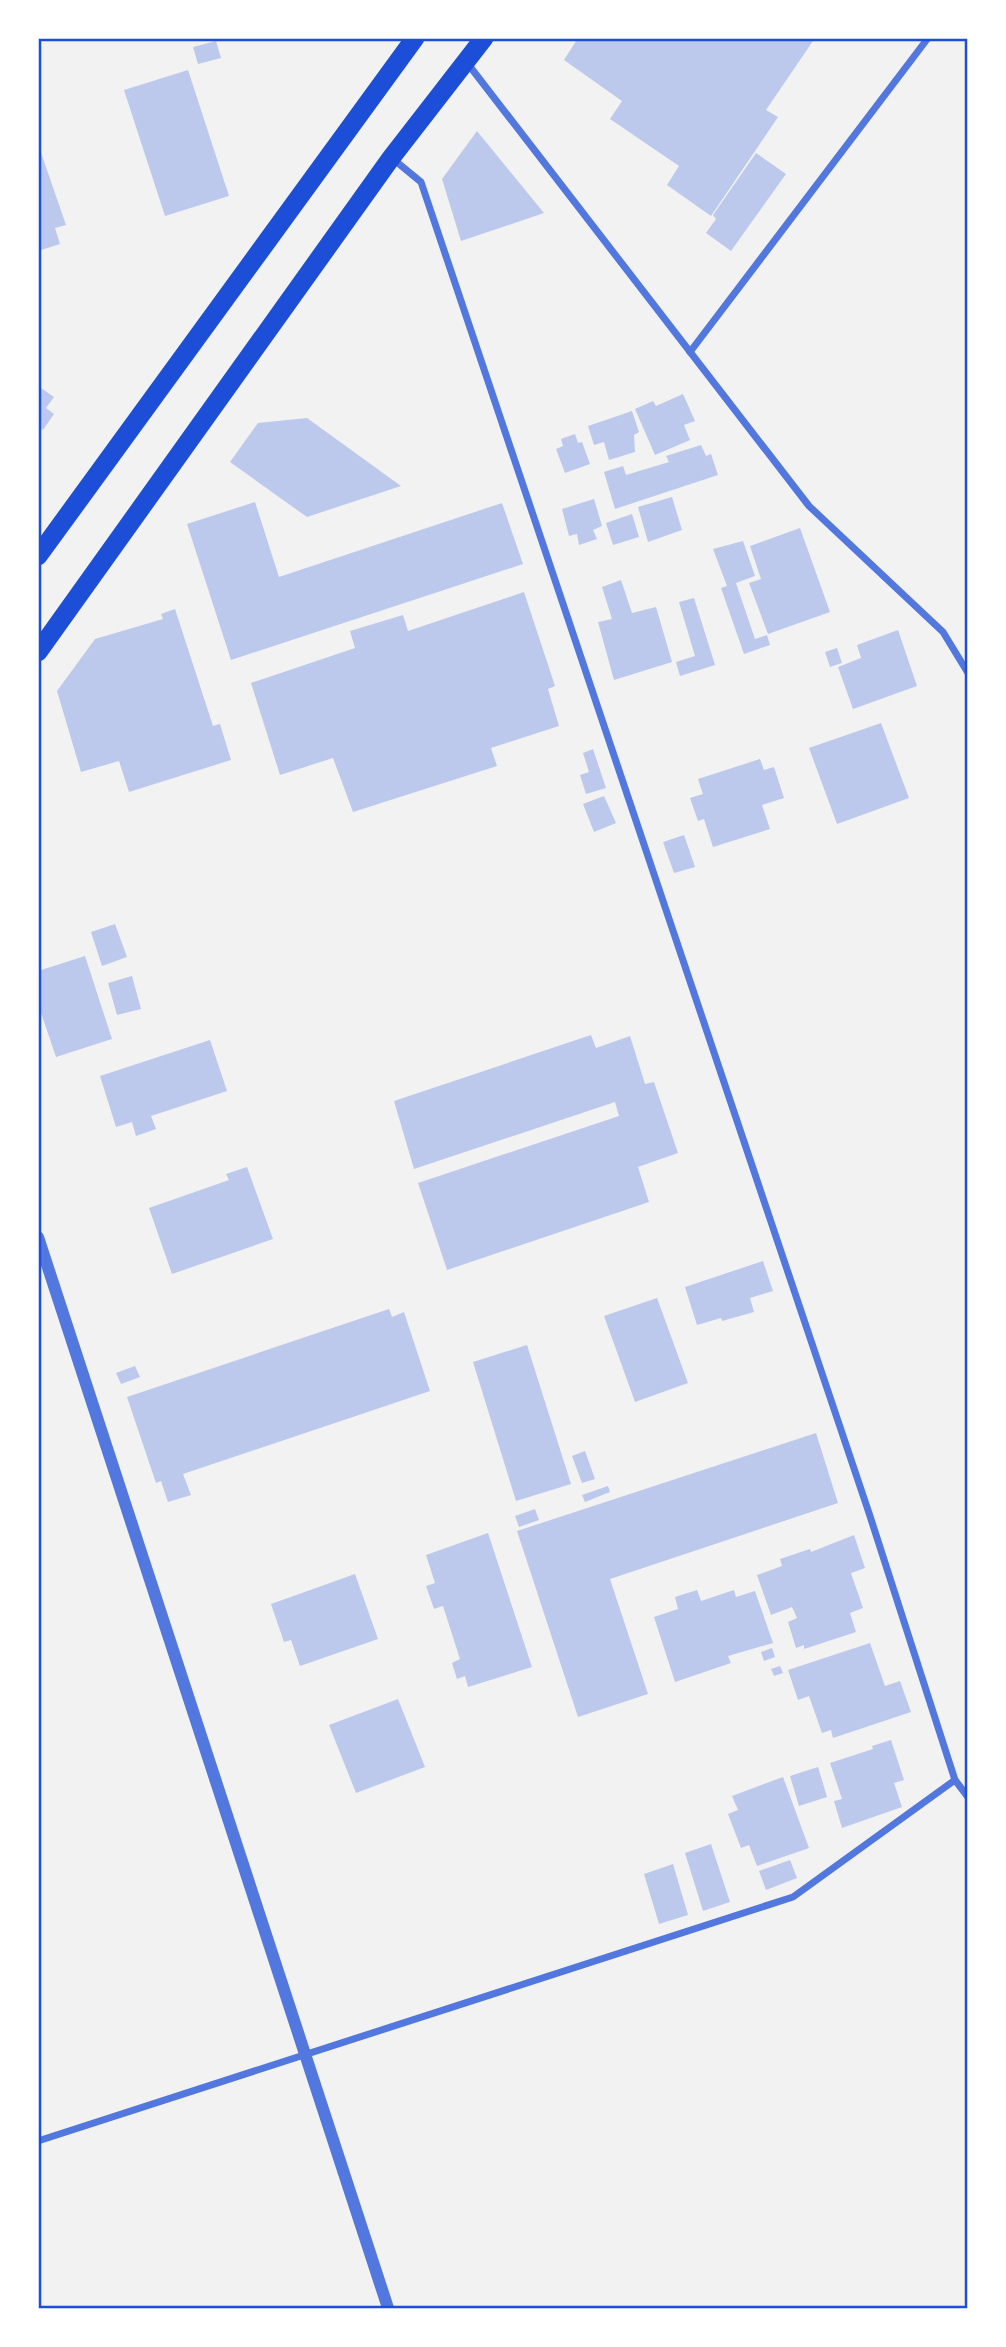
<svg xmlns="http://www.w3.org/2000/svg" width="1006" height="2347" viewBox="0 0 1006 2347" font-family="'Public Sans',sans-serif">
<rect width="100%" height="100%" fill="#f2f2f2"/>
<!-- building -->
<g fill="#bdc9ec">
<polygon points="578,38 815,38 766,110 778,117 711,216 667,185 679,166 610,119 622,101 564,60"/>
<polygon points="216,41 221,58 198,64 193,47"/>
<polygon points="188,70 229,196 165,216 124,90"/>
<polygon points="477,131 544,213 461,241 442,179"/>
<polygon points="38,144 66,225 55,228 60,244 38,251"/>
<polygon points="756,153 786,174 731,251 706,233 716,219 713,215"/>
<polygon points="38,386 54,397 46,408 54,414 43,430 38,426"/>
<polygon points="683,394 695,421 684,425 690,440 655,455 635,409 653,401 656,406"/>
<polygon points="632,411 639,432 634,435 635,452 609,460 604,442 594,445 588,426"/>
<polygon points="307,418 401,486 307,517 230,462 258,423"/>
<polygon points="575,434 578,443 582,442 590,464 565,473 556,449 563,446 561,439"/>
<polygon points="701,445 706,456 711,454 718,475 615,509 604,472 623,466 626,475 669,462 666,456"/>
<polygon points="672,497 682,530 648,542 638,507"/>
<polygon points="594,499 602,526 593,530 597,539 579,545 577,534 569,536 562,509"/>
<polygon points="255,502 279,577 502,503 523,564 231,660 187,524"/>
<polygon points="632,514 639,537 613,545 606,523"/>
<polygon points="800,528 830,612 768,634 749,583 761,579 750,546"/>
<polygon points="743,541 755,576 736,583 755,639 767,635 770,645 744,654 721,588 727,586 713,549"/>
<polygon points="621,580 632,613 656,607 672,662 614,680 598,622 612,619 602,587"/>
<polygon points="524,592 555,686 548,689 559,726 491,748 497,766 353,812 333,758 280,775 251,683 355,648 350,631 403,615 408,631"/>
<polygon points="694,598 715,665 680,676 676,662 695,656 679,602"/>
<polygon points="175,609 213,726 220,724 231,760 129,792 119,761 81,772 57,691 95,639 163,619 161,614"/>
<polygon points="898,630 917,686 853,709 838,667 861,658 857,645"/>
<polygon points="837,648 842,663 830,667 825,652"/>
<polygon points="881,723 909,798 837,824 809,748"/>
<polygon points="593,749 606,788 586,794 580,775 589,772 583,753"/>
<polygon points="760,759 764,770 774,767 784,798 762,805 770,829 713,847 704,819 698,821 690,798 703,794 698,779"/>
<polygon points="604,796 616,823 594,832 583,804"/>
<polygon points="684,835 695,867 674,873 663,842"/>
<polygon points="115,924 127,957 102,966 91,932"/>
<polygon points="85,956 112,1039 56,1057 38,1004 38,971"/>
<polygon points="132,976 141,1009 117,1015 108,983"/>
<polygon points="591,1035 596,1048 630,1036 645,1084 654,1082 678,1153 638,1167 649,1202 447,1270 418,1183 619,1116 615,1102 414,1169 394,1101"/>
<polygon points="210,1040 227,1091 151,1116 156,1129 136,1136 132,1122 116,1127 100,1076"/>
<polygon points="247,1167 273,1239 172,1274 149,1208 229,1180 226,1174"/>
<polygon points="763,1261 773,1291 750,1298 754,1312 722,1321 721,1318 697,1325 685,1287"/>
<polygon points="657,1298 688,1383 635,1402 604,1316"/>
<polygon points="389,1309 392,1317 404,1312 430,1391 183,1474 191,1495 168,1502 161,1481 156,1483 127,1397"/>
<polygon points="527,1345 571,1484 516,1501 473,1362"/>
<polygon points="135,1366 140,1377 121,1384 116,1373"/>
<polygon points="816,1433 838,1503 610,1579 648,1694 578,1717 517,1531"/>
<polygon points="585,1451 595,1479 582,1483 572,1456"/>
<polygon points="608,1486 610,1492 585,1502 582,1495"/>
<polygon points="535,1509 539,1520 519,1527 515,1516"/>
<polygon points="488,1533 532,1667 468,1687 465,1676 457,1679 452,1663 460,1659 443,1606 434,1609 426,1586 435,1583 426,1555"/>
<polygon points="854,1535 865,1568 851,1573 863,1608 850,1613 856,1632 804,1649 804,1645 796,1648 788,1622 797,1618 792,1607 771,1615 757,1575 782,1566 780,1559 810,1549 811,1552"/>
<polygon points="355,1574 378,1639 300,1666 291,1640 284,1642 271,1604"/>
<polygon points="697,1590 701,1601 734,1590 736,1597 755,1591 773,1643 728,1656 731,1663 675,1682 654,1617 678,1609 675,1597"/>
<polygon points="870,1643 885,1686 900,1681 911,1712 833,1738 831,1730 822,1733 809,1696 798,1700 788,1670"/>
<polygon points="772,1648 775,1657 764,1661 761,1652"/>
<polygon points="780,1666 783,1673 774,1676 771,1669"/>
<polygon points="398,1699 425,1767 356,1793 329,1725"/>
<polygon points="891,1740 904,1780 894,1783 902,1807 842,1828 834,1801 842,1799 830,1763 873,1749 872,1746"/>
<polygon points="818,1767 827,1797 799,1806 790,1776"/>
<polygon points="783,1777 809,1848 757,1866 749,1845 741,1848 728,1814 738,1810 732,1796"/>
<polygon points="711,1844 730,1902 703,1911 685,1853"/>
<polygon points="790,1860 797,1878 766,1890 759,1871"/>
<polygon points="673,1864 688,1915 659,1924 644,1874"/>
</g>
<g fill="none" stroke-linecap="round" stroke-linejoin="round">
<!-- minor -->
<g stroke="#5277de" stroke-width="7">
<polyline points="468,64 809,506 943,632 968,673"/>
<polyline points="393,159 421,182 869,1513 955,1780 968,1797"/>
<polyline points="690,352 928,38"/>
<polyline points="38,2141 793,1897 955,1780"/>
</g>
<!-- tertiary -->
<polyline stroke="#5277de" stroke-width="12" points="38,1237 388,2308"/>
<!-- trunk -->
<g stroke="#1d4ed8" stroke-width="19">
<polyline points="38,556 415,38"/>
<polyline points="38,652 391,158 484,38"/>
</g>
</g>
<!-- border -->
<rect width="1006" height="2347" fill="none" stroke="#ffffff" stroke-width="80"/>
<rect x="40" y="40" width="926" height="2267" fill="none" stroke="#1d4ed8" stroke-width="2.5"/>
</svg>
